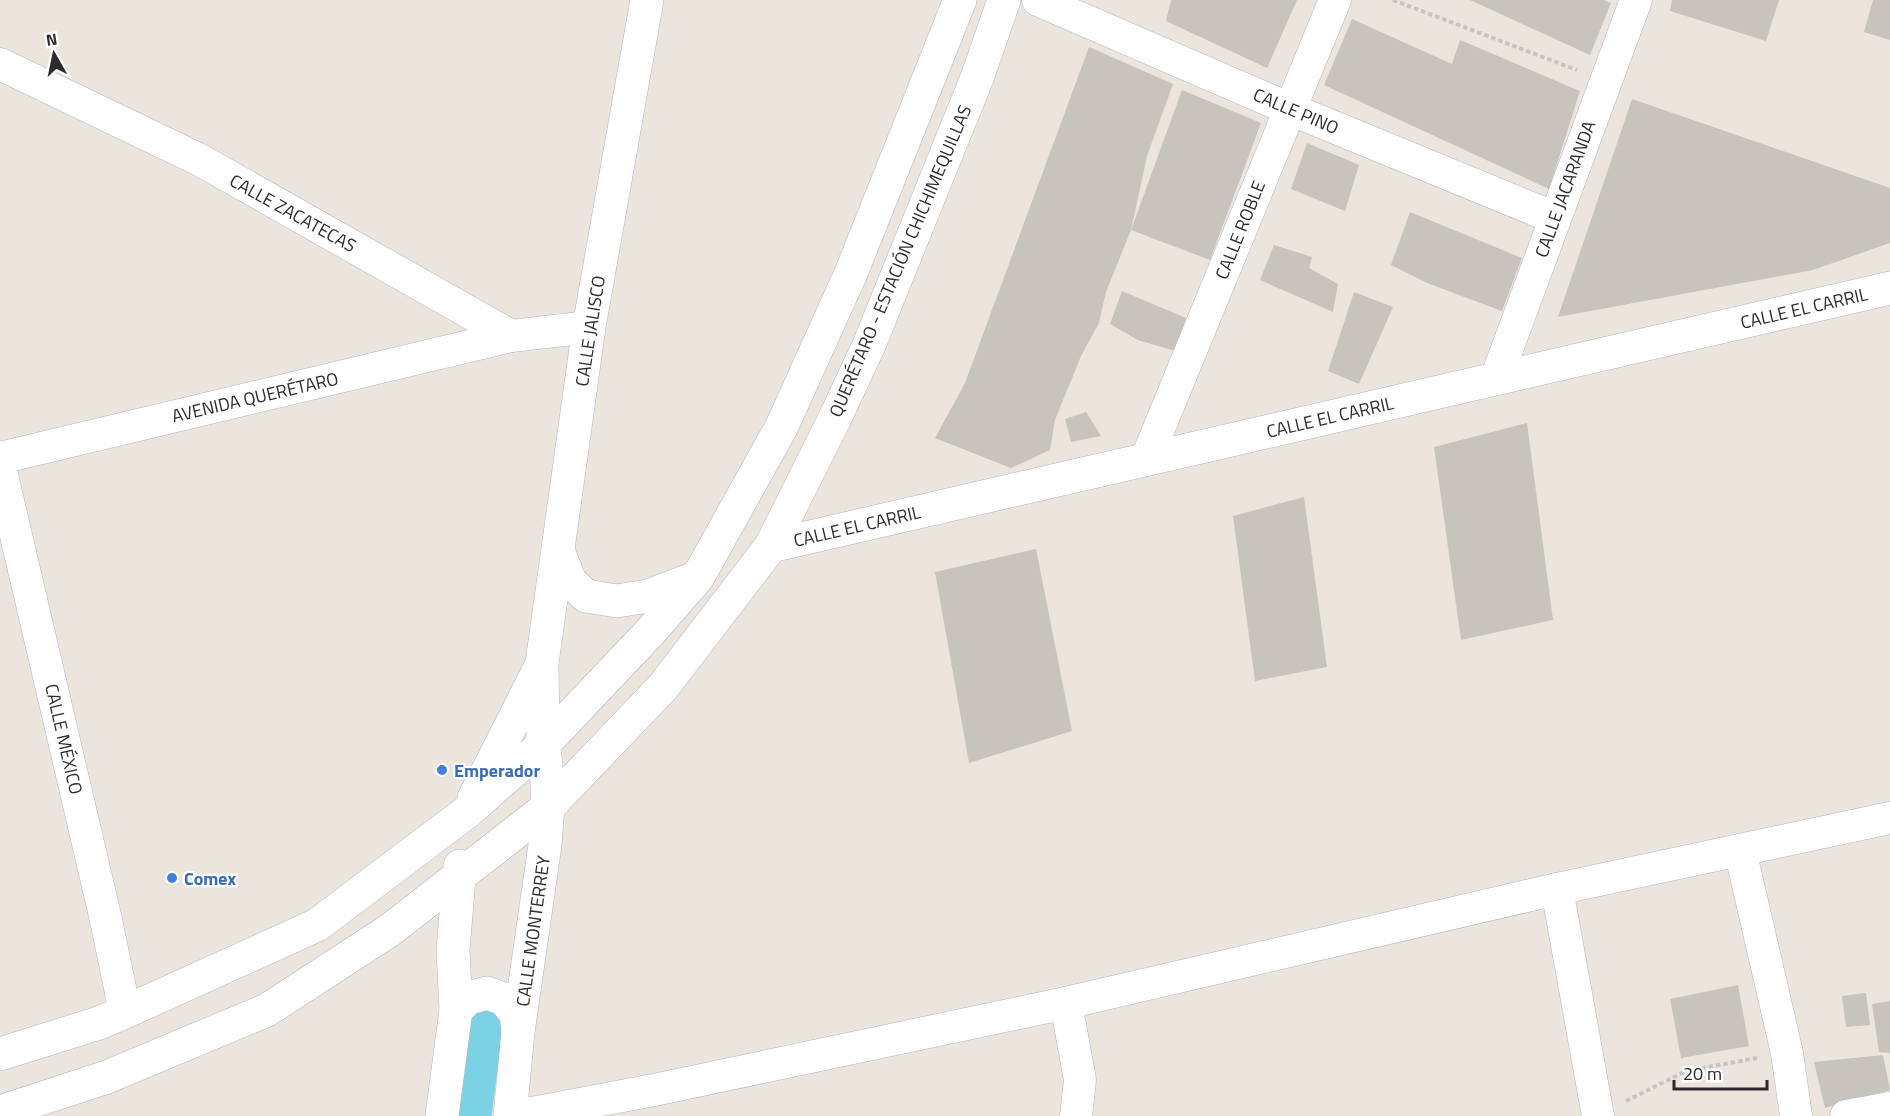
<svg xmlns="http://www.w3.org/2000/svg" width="1890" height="1116" viewBox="0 0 1890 1116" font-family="'Titillium Web',sans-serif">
<rect width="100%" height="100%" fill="#ebe5de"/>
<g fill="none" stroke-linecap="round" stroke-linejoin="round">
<!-- canal -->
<polyline stroke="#7ad2e4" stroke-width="33" points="475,1116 487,1021"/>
</g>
<!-- building -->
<g fill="#c7c3bd">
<polygon points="1171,0 1297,0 1267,68 1166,21"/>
<polygon points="1470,0 1604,0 1611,3 1590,55"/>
<polygon points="1672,0 1779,0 1766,41 1670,11"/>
<polygon points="1873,0 1890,0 1890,40 1864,32"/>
<polygon points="1352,19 1452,64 1460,40 1580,91 1549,189 1324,85"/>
<polygon points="1089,47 1173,84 1147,156 1131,230 1106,292 1099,323 1081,356 1055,420 1050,450 1011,468 935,438 965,383"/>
<polygon points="1182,90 1261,123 1210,260 1131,230"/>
<polygon points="1632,99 1890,188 1890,243 1813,270 1558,317"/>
<polygon points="1307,143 1359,165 1345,211 1291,189"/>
<polygon points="1410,212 1522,258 1502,311 1427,283 1391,265"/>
<polygon points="1274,245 1312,257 1309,268 1338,284 1333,312 1260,280"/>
<polygon points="1122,291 1186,318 1175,351 1138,340 1110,324"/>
<polygon points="1354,292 1393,307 1359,384 1328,371"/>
<polygon points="1086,412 1101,436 1071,442 1065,419"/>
<polygon points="1527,423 1553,620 1461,640 1434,447"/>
<polygon points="1304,497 1327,667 1255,681 1233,516"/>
<polygon points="1036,549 1072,731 969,763 935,572"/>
<polygon points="1738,985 1749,1046 1681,1058 1670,999"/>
<polygon points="1866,993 1870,1025 1846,1027 1842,996"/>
<polygon points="1890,1001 1890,1053 1879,1052 1872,1004"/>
<polygon points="1883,1055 1890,1090 1825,1108 1814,1062"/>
</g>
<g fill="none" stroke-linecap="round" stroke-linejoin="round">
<defs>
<g id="street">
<polyline points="1038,0 1290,109 1555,218"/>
<polyline points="0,64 200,160 511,336 589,327"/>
<polyline points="1496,379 1636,0"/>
<polyline points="0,458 511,336"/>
<polyline points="1146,460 1335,0"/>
<polyline points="0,467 106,920 125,1012"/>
<polyline points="1740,850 1787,1053 1796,1116"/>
<polyline points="1557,889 1598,1116"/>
<polyline points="1066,1003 1080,1080 1076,1116"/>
<polyline points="516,1116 654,1090 1066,1003 1557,889 1890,818"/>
<polyline points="1846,1116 1890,1108"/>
</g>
<g id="secondary">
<polyline points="771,546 1890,288"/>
<polyline points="559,553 570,581 586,596 617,601 648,596 693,579"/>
<polyline points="474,798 540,668"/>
<polyline points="456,1010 469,998 487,993 504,999 516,1014 518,1032"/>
<polyline points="0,1054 99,1023 125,1012 317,925 467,812 543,745 651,631 698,577 782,426 851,273 960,0"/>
<polyline points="0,1112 107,1077 267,1010 390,930 548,807 663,687 771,546 835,418 869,345 977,78 1004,0"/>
<polyline points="442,1116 456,1010 453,950 460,866"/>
<polyline points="510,1116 518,1032 545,845 548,807 546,764 543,745 542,663 589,327 647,0"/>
</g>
</defs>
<!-- street casing -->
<use href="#street" stroke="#b2b5bd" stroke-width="33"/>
<!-- secondary casing -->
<use href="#secondary" stroke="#b2b5bd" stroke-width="34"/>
<!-- path -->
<g stroke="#c4c4c4" stroke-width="4" stroke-dasharray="4.5 3" stroke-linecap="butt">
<polyline points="1393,0 1577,70"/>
<polyline points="1626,1101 1686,1071 1757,1058"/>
</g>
<!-- street -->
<use href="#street" stroke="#fff" stroke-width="32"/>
<!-- secondary -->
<use href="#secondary" stroke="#fff" stroke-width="33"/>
</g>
<!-- markers -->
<g fill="#3f7fe0" stroke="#fff" stroke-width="2">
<circle cx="442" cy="770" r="6"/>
<circle cx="172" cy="878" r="6"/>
</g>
<g text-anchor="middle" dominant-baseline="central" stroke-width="4.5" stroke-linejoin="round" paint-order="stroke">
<!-- street labels -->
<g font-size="18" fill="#2b2b2b" stroke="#fff">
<text transform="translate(1296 111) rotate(23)">CALLE PINO</text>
<text transform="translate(1565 189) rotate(-70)">CALLE JACARANDA</text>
<text transform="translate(293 213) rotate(29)">CALLE ZACATECAS</text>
<text transform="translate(1240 230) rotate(-68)">CALLE ROBLE</text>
<text transform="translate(900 261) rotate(-67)">QUERÉTARO - ESTACIÓN CHICHIMEQUILLAS</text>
<text transform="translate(1804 308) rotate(-13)">CALLE EL CARRIL</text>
<text transform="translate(590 331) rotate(-81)">CALLE JALISCO</text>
<text transform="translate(255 397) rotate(-13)">AVENIDA QUERÉTARO</text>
<text transform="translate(1330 417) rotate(-13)">CALLE EL CARRIL</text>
<text transform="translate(857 526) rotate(-13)">CALLE EL CARRIL</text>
<text transform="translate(64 739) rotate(77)">CALLE MÉXICO</text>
<text transform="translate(533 931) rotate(-82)">CALLE MONTERREY</text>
</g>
<!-- shop labels -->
<g font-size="18" font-weight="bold" fill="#366cbe" stroke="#fff" text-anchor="start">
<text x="454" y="770">Emperador</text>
<text x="184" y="878">Comex</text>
</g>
</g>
<!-- north arrow -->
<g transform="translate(54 54) rotate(351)" stroke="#ffffff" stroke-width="4.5" paint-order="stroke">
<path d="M0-4.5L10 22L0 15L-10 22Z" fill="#2b2b2b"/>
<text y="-9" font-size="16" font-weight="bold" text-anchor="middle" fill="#2b2b2b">N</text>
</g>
<!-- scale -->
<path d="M1674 1080v9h93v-9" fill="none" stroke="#2b2b2b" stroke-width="3"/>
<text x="1683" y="1080" font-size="18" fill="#2b2b2b" stroke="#ffffff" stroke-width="4.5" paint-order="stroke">20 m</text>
</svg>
